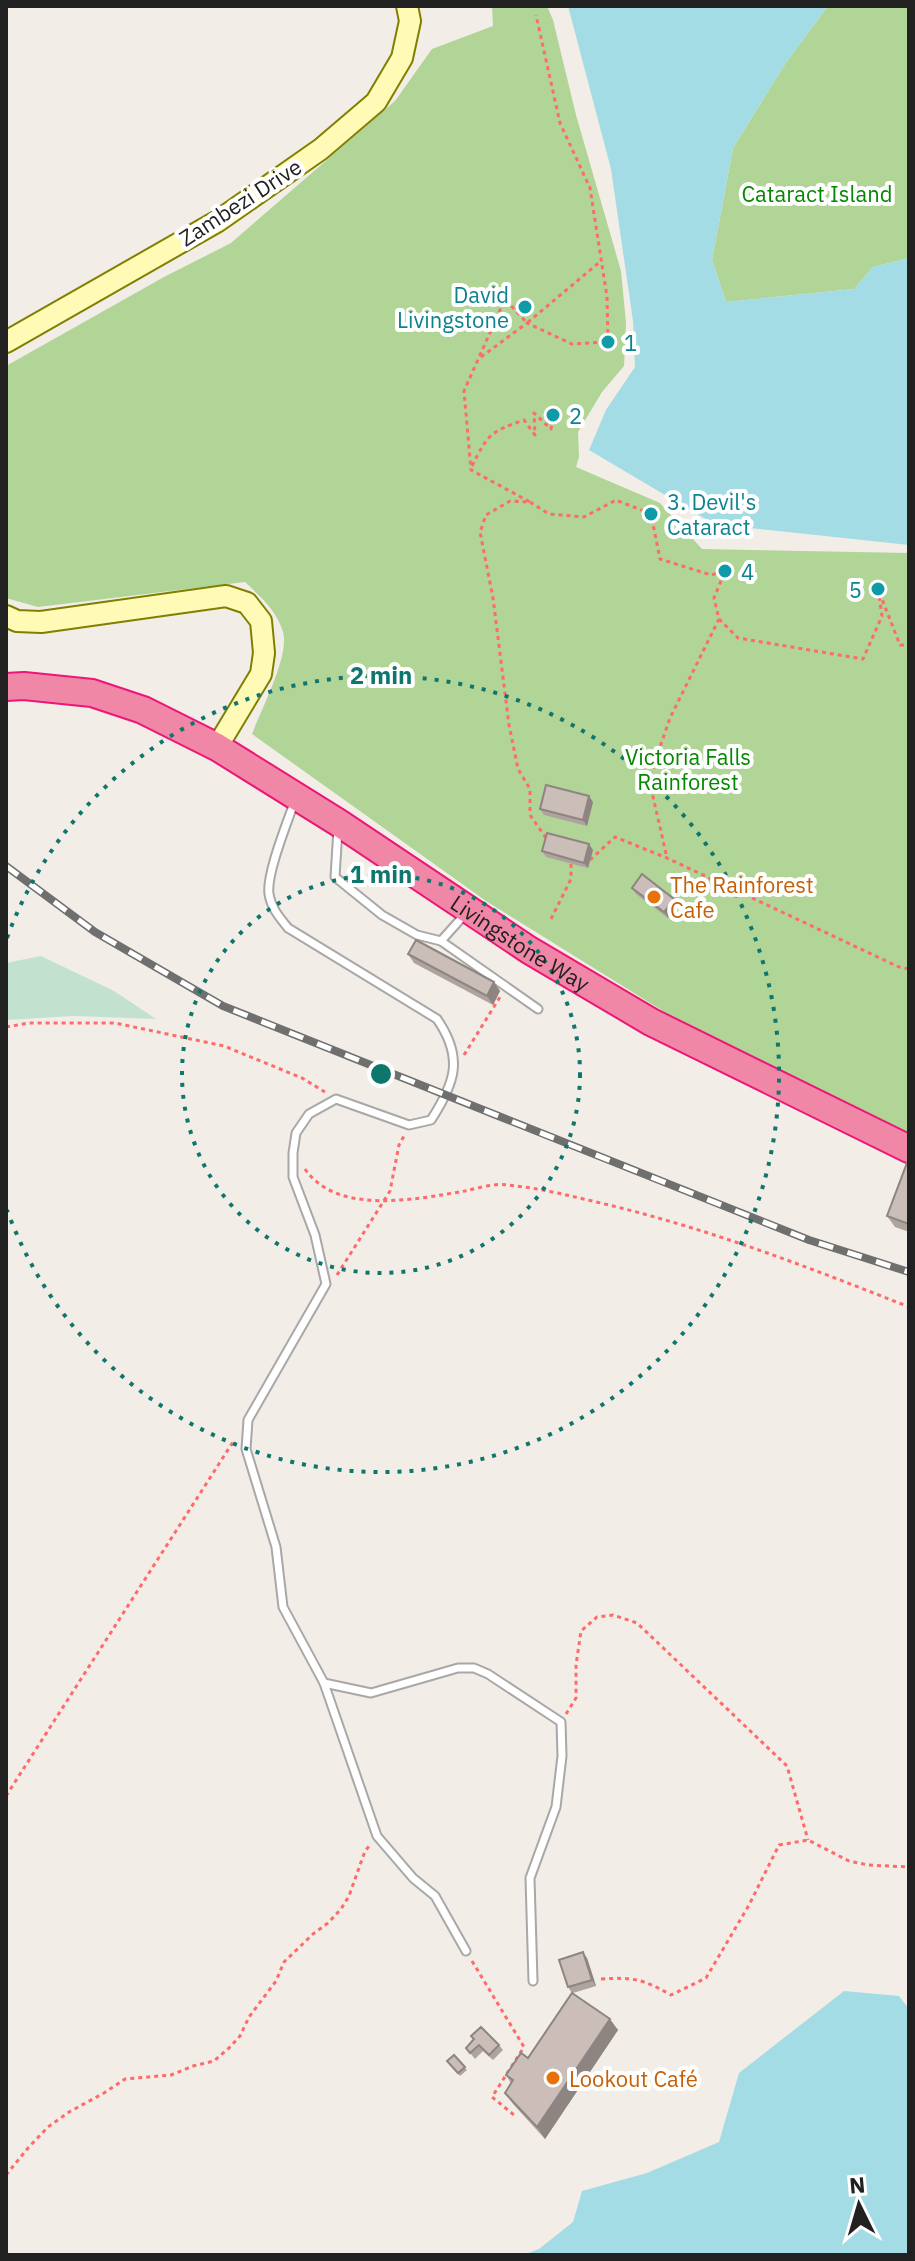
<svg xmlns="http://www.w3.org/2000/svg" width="915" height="2261" viewBox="0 0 915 2261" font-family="'IBM Plex Sans',sans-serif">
<rect width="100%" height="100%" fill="#f2ede6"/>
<!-- forest -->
<g fill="#b0d597">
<path d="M492,6H547L553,20L576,115L621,271L626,323L624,366L602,392L578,432L579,457L576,467L660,503L702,549L909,553V1136L679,1021L486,901L252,734C261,710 290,655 283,632C277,611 260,596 245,582L38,607L6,598V366L164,277L231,243L395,101L432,49L493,26Z"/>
<polygon points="828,6 909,6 909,258 873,267 854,289 726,302 712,260 733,148 785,64"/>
</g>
<!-- wetland -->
<polygon fill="#c2e2cf" points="41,956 114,991 156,1019 73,1016 6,1020 6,963"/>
<!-- water -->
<g fill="#a3dce4">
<polygon points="568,6 828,6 785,64 733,148 712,260 726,302 854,289 873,267 909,258 909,545 714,524 589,450 606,410 635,367 633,321 611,169"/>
<polygon points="844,1991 899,1996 909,2009 909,2255 523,2255 539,2249 573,2222 582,2191 647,2173 719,2142 739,2073"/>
</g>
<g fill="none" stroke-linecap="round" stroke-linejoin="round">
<defs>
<g id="lane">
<path d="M295,800C288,821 266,874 269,894C271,908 280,918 288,928L437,1019C464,1058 455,1083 431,1120L409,1125L336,1099L309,1114L296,1133L293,1153V1177L315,1235L326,1284L248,1420L246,1449L276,1547L283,1607L324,1683L377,1836L413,1878L435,1896L466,1951"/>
<polyline points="338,829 335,877 382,915 417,935 441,941 538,1009"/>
<polyline points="441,941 466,913"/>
<polyline points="324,1683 371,1693 458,1668 474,1668 488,1674 561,1722 562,1756 556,1807 530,1878 533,1981"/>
</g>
<g id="secondary">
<polyline points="6,342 218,221 321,149 376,102 402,58 410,21 407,6"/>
<polyline points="6,616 17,621 41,622 226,596 247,603 261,621 264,653 261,674 217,747"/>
</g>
<g id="highway">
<path id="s1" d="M6,687L24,686L92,693L143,710L217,747L339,823L529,950L651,1022L909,1149"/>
</g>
</defs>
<!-- lane casing -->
<use href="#lane" stroke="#a8a8a8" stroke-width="11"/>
<!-- secondary casing -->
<use href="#secondary" stroke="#7f7f00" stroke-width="24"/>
<!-- highway casing -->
<use href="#highway" stroke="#ed1677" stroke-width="30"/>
<!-- path -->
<g stroke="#ff6a6b" stroke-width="3" stroke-dasharray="4 4" stroke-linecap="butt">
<polyline points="481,357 527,323 572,344 608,342 607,297 590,188 560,123 536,15"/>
<path d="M472,466C488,434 490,432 524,420L535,435L534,413L551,429L553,415"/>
<polyline points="530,502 549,514 584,517 616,500 651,514 660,559 711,575 725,571 714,598 719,619 670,718 649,779 667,858"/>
<polyline points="719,619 738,638 863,659 882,616 878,589 900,645 909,645"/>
<polyline points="546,838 530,815 530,789 518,769 509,725 493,598 480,532 486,515 510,501 530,502 471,470 464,391 505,299 527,323 601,261"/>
<polyline points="590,860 615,837 667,858 899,967 909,969"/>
<polyline points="551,919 571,879 571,864"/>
<polyline points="6,1027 29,1023 115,1023 224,1046 302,1078 325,1092"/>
<polyline points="464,1055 500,997"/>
<path d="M305,1169C337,1216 417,1199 465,1191C478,1188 494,1183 507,1185C541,1188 575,1197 609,1205C712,1230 811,1268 909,1307"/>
<polyline points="337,1275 390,1191 399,1145 404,1136"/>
<polyline points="566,1714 576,1698 576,1665 581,1631 597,1617 613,1615 637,1623 787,1766 808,1840"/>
<polyline points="6,1796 233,1442"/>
<polyline points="472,1961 524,2047 492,2097 514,2115"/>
<path d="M601,1979C633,1977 643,1979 671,1995L706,1978L749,1905L779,1845L808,1840L849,1861L868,1865L909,1867"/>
<polyline points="6,2175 28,2148 48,2127 69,2112 104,2093 125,2079 171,2075 193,2066 214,2061 229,2048 240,2036 249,2017 276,1981 284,1962 313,1934 328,1923 341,1909 349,1896 365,1851 370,1845"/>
</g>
<!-- lane -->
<use href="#lane" stroke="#fff" stroke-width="7"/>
<!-- secondary -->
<use href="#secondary" stroke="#fffbb7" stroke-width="20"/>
<!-- highway -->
<use href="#highway" stroke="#f087a6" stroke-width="26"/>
<defs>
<polyline id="rail" points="6,866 95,932 223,1006 809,1240 909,1272"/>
</defs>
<!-- rail casing -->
<use href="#rail" stroke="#6f6f6f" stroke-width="8"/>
<!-- rail -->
<use href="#rail" stroke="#fff" stroke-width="5" stroke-dasharray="15" stroke-linecap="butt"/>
</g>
<!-- wall -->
<g fill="#afa39f">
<polygon points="593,802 587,826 544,815 540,809"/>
<polygon points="593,850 588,868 546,857 542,851"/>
<polygon points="632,888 678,905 668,918 636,894"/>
<polygon points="408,954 494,982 500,991 493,1005 414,963"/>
<polygon points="909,1164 909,1232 895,1227 887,1216"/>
<polygon points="587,1958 596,1986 573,1993 618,2030 545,2139 513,2104 505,2093 511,2083 506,2075 528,2058 572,1993 568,1987"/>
<polygon points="474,2040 499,2045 503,2050 493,2060 483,2051 475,2059 466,2048"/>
<polygon points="454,2055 467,2070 460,2076 447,2061"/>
</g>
<!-- shaded-wall -->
<g fill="#8e8582">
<polygon points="589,796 593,802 587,826 583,820"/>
<polygon points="589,844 593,850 588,868 584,863"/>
<polygon points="674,899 678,905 668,918 664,912"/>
<polygon points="494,982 500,991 493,1005 487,996"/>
<polygon points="583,1952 587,1958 596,1986 592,1980"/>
<polygon points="610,2019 618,2030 545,2139 537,2127"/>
</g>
<!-- building -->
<g fill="#cbbeb9" stroke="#8e8582" stroke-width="2">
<polygon points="546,785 589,796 583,820 540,809"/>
<polygon points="547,833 589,844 584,863 542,851"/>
<polygon points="642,874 674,899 664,912 632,888"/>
<polygon points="416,940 494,982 487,996 408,954"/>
<polygon points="907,1163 909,1164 909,1224 887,1216"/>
<polygon points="583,1952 592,1980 568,1987 559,1960"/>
<polygon points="572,1993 610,2019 537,2127 505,2093 513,2080 506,2075 521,2053 528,2058"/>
<polygon points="481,2027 499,2045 489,2055 479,2045 470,2053 466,2048 474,2039 471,2036"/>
<polygon points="454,2055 465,2067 458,2073 447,2061"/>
</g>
<!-- distance rings -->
<g fill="none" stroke="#0f766e" stroke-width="4" stroke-dasharray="4 8">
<circle cx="381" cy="1074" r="199"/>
<path d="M7 938A398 398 0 1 1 7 1210"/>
</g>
<!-- markers -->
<g fill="#0f9aa8" stroke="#fff" stroke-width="3">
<circle cx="525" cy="307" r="8"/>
<circle cx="608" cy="342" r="8"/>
<circle cx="553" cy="415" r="8"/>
<circle cx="651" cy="514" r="8"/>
<circle cx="725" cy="571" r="8"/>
<circle cx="878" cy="589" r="8"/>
</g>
<g fill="#e8710a" stroke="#fff" stroke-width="3">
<circle cx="654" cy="897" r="8"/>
<circle cx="553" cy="2078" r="8"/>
</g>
<g text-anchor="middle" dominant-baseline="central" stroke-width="8" stroke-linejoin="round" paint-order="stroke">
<!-- park labels -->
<g font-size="22" fill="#058701" stroke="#fff">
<text x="817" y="193">Cataract Island</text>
<text x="688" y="756">Victoria Falls<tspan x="688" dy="25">Rainforest</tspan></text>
</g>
<!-- street labels -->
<g font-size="22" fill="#212121" stroke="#fff">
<text transform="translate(240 202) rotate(-33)">Zambezi Drive</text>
<text stroke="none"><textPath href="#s1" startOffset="584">Livingstone Way</textPath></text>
</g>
<!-- culture labels -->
<g font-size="22" fill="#0d838f" stroke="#fff" text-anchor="start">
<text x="509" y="294" text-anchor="end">David<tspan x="509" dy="25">Livingstone</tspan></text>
<text x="624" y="342">1</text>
<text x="569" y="415">2</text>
<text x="667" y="501">3. Devil's<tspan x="667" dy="25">Cataract</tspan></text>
<text x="741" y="571">4</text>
<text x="862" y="589" text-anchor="end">5</text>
</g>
<!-- food labels -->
<g font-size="22" fill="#c56008" stroke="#fff" text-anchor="start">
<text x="670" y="884">The Rainforest<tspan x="670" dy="25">Cafe</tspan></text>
<text x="569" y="2078">Lookout Café</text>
</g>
</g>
<circle cx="381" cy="1074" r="12" fill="#0f766e" stroke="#fff" stroke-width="4"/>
<g font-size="24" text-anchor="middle" font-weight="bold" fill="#0f766e" stroke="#fff" stroke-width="8" stroke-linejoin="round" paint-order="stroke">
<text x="381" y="684">2 min</text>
<text x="381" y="883">1 min</text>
</g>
<!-- border -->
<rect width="915" height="2261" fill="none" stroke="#212121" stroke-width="16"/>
<!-- north arrow -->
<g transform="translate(859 2205) rotate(355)" stroke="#ffffff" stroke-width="6" paint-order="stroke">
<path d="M0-6L14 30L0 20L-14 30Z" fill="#212121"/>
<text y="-12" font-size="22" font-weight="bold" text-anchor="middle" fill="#212121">N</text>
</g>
</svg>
